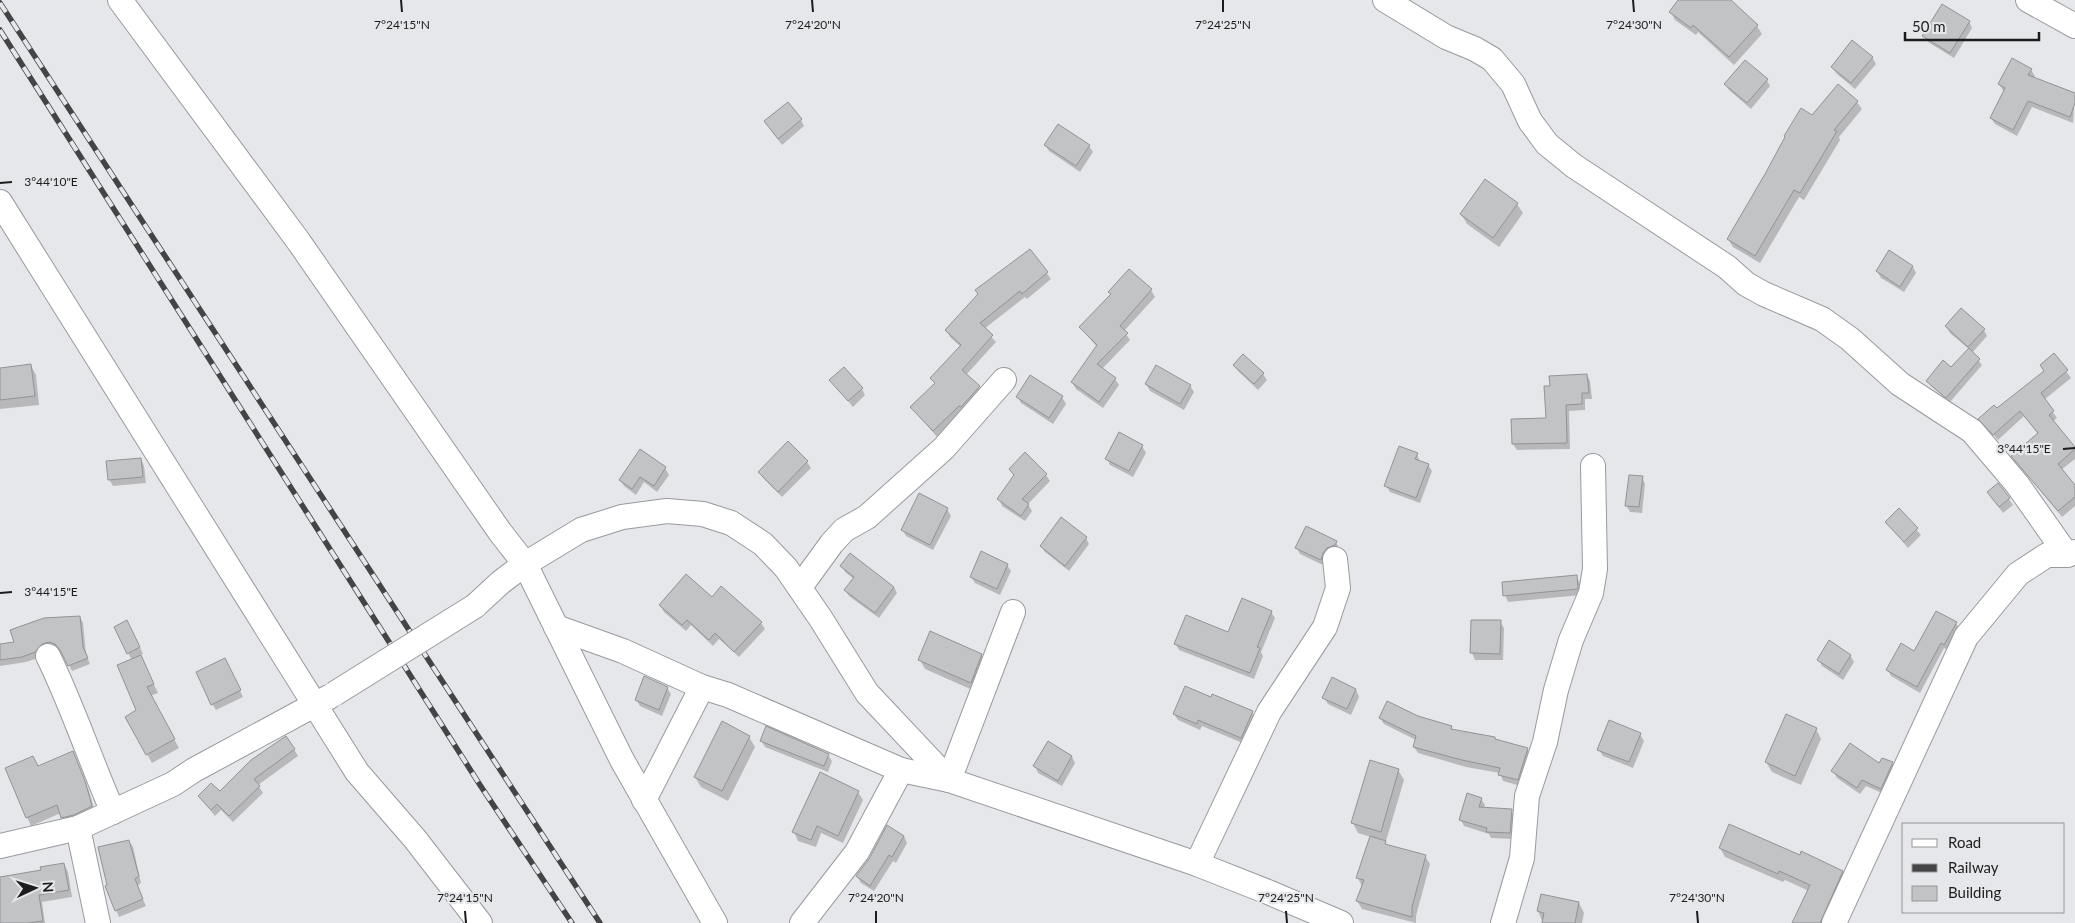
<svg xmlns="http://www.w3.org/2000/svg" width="2075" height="923" viewBox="0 0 2075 923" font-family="Lato,sans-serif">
<rect width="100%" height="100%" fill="#e6e7ea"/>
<!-- shadow -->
<g fill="#0003">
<polygon points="1679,0 1729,0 1757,26 1762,34 1734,65 1698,32 1696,35 1675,20 1671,12"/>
<polygon points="1969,21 1972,28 1954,58 1928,42 1924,36"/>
<polygon points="1872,57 1876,64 1855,89 1836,73 1832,67"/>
<polygon points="2031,70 2035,76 2033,79 2075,95 2073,123 2032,107 2017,136 1995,124 1991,118 2004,92 1999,84"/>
<polygon points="1767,80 1770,86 1751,109 1729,90 1725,84"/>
<polygon points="1857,102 1862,109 1839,137 1840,140 1804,200 1799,197 1760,263 1733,247 1728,239 1812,117"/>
<polygon points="801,120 804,126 782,145 765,122"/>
<polygon points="1045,145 1089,146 1093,152 1080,172 1049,151"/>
<polygon points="1517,204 1523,213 1499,247 1467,224 1461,214"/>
<polygon points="1030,251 1051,279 1027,299 1025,297 984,329 996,342 966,375 979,387 983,394 937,437 911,407 935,384 932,379 961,347 950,337 947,331"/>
<polygon points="1889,252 1913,267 1916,273 1904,292 1881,278 1877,271"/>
<polygon points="1151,290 1155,297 1124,331 1130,340 1102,369 1115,379 1119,385 1103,408 1076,389 1072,382 1097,347 1080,327 1112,296 1110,292"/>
<polygon points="1946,326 1984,330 1987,336 1972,353 1982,365 1950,402 1931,386 1928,381 1951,368 1970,350 1950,333"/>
<polygon points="2054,355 2071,378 2044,400 2057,418 2052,422 2075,449 2075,459 2061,470 2075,487 2075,506 2062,517 2012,456 2038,434 2024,416 1998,440 1980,419 1997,410 2045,372"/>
<polygon points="1234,365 1263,374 1267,380 1258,390 1238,371"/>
<polygon points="31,366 36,375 39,405 0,409 0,369"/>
<polygon points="1587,375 1590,381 1592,399 1585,399 1585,410 1569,411 1570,449 1517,450 1513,444 1548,419"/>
<polygon points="1031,376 1062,397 1066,404 1053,424 1021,403 1018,397"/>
<polygon points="831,380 862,389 865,395 853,407"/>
<polygon points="1146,384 1190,386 1194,392 1184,410 1150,391"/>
<polygon points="1142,446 1146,453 1133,477 1110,465 1107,459"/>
<polygon points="1025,454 1046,475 1050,481 1028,504 1032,511 1025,521 1002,506 999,499 1014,475 1010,469"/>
<polygon points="1417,454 1420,462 1428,465 1432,471 1420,503 1390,492 1386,486"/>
<polygon points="141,459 144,466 146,483 113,486 109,479"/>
<polygon points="807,462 811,468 782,497 763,478 759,472"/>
<polygon points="665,468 669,475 657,492 644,482 636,495 624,486 620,480"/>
<polygon points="1642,477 1645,484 1642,513 1630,512 1626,505"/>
<polygon points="1998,484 2013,505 2003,513 1988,492"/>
<polygon points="947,509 951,516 933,550 906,536 903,530"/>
<polygon points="1899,510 1921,535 1908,548 1886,522"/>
<polygon points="1086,538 1089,544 1069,571 1045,552 1041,546"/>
<polygon points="1336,542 1339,549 1325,566 1300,554 1297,548"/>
<polygon points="1007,565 1011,571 1000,595 975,583 971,577"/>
<polygon points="842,566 894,587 897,593 879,618 849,596 845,590 854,579 845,572"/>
<polygon points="1576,576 1580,583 1581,595 1508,602 1505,595"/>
<polygon points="722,588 761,623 765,629 739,657 719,639 713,646 691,625 686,631 664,612 660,605 712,598"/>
<polygon points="1271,612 1275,618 1261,652 1263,656 1254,679 1179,650 1175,643 1229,634"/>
<polygon points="80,617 83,623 86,654 90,664 72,671 64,654 60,650 53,648 38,658 26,662 0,666 0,645 16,643"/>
<polygon points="1472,621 1500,622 1504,628 1503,660 1475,660 1472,653"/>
<polygon points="1956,623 1960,630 1948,650 1944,648 1920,693 1891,676 1888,670"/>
<polygon points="131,628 143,654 140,655 158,693 150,696 179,748 152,763 126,717 138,711 132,660 128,653"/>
<polygon points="981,655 987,665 977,692 925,669 920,660"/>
<polygon points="1850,655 1854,662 1843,680 1822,666 1819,660"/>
<polygon points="228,666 243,697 216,710 212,704"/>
<polygon points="1333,679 1356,690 1359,697 1351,715 1328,704 1324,698"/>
<polygon points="667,688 671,694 662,716 640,706 636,700"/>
<polygon points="1252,712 1256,719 1245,744 1202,726 1200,730 1178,720 1174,714"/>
<polygon points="1380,718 1418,718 1451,727 1453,731 1528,750 1531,756 1521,786 1503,781 1500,773 1466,767 1418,753 1414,747 1416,740 1384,724"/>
<polygon points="1816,729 1821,739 1801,785 1772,772 1766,762"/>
<polygon points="1640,734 1644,741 1633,768 1603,756 1599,750"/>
<polygon points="749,737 755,747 728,801 701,787 695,777"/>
<polygon points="761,740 828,755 832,761 828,772 765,747"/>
<polygon points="1048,743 1072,757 1075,763 1062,786 1038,773 1035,766"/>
<polygon points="294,749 298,756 258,785 263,793 233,822 221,810 215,816 199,796 220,793"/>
<polygon points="73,752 89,791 96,815 67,826 61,813 31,826 27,817 38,767"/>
<polygon points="1892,763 1896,770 1884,794 1866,786 1860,794 1837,778 1833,771"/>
<polygon points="1398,770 1404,780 1386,841 1384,840 1387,846 1425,856 1430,864 1416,916 1416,923 1362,909 1357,901 1362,886 1357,877 1371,837 1358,833 1353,823"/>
<polygon points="858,792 863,800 843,843 821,833 816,847 798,841 794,832"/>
<polygon points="1481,799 1485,805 1484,808 1511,811 1515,817 1513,839 1491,838 1489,834 1464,826 1460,819"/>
<polygon points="904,836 907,843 896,863 893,861 874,891 861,883 857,876"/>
<polygon points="129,841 133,847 141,883 137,886 146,906 119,917 116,910"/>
<polygon points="1720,848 1842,872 1847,881 1828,923 1794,923 1809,891 1785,880 1783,882 1725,857"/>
<polygon points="64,864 68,872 72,897 42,902 45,923 0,923 0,878 42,871"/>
<polygon points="1579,903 1584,913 1582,923 1543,923 1538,911"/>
</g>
<!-- building -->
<g fill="#c1c3c5" stroke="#929396">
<polygon points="1678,0 1731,0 1758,25 1729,57 1693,25 1691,28 1669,12"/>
<polygon points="1942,4 1970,21 1950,53 1922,36"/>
<polygon points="1852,40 1873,57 1851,83 1831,67"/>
<polygon points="2012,58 2032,69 2028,75 2075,93 2075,103 2070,117 2028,101 2013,130 1990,118 2005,88 1998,84"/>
<polygon points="1745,60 1768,79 1747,103 1724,84"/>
<polygon points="1838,84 1858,101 1834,130 1837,131 1800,193 1794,190 1755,256 1727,239 1765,174 1785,137 1784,136 1801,108 1812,115"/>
<polygon points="788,102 802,119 778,139 764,121"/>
<polygon points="1058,124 1090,145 1076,166 1044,145"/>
<polygon points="1485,179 1518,203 1493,238 1460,214"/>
<polygon points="1030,249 1048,272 1022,294 1020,291 980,323 993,335 962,370 980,386 961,407 959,406 933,431 910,407 935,383 930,378 961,345 945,330 978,294 975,290"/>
<polygon points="1889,250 1913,266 1900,287 1876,271"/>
<polygon points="1129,269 1152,289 1120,326 1128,333 1097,364 1116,378 1099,402 1071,382 1097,345 1079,327 1111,294 1108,292"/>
<polygon points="1961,308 1985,329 1968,347 1945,326"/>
<polygon points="1969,348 1980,359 1946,398 1926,381 1943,360 1951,367"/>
<polygon points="2054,353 2068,370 2041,393 2054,411 2049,415 2075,447 2075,449 2058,464 2075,485 2075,497 2058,511 2011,456 2038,433 2020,411 1993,435 1978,419 1994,405 1997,408 2044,371 2040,365"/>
<polygon points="1243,354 1264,373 1254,384 1233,365"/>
<polygon points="31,364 35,396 0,400 0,368"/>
<polygon points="1156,365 1191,385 1180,404 1145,384"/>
<polygon points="844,367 863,388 848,401 829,380"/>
<polygon points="1587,374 1589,393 1582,393 1582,404 1566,405 1567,443 1512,444 1511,419 1546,418 1544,386 1550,386 1549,376"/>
<polygon points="1030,375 1063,396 1049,418 1016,397"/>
<polygon points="1119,432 1143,445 1129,471 1105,459"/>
<polygon points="788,441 808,461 778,492 758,472"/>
<polygon points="1399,446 1418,453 1415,459 1429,464 1416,498 1384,486"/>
<polygon points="640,449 666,467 654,486 640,477 632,489 619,480"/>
<polygon points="1025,452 1047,474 1022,499 1029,504 1021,516 997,499 1014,475 1009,469"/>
<polygon points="141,458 143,477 108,480 106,461"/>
<polygon points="1629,475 1643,476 1639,507 1625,506"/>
<polygon points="1998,483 2010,498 1999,507 1987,492"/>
<polygon points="919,493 948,508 930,545 901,530"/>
<polygon points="1899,508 1918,528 1904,542 1885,522"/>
<polygon points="1061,517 1087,537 1065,566 1040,546"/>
<polygon points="1306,526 1337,541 1335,545 1327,548 1323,553 1321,560 1295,548"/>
<polygon points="981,551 1008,564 997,589 970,577"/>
<polygon points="850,553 894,587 875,613 844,590 854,577 840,566"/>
<polygon points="686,574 712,597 721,586 762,622 734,652 715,633 709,640 687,620 682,625 659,605"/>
<polygon points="1577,575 1578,589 1503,596 1502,582"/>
<polygon points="1242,598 1272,611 1257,647 1260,648 1250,673 1174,644 1186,615 1228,632"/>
<polygon points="1936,611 1957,622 1944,645 1941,643 1917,687 1886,670 1901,643 1914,651"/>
<polygon points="80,616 83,647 88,658 68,666 60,650 55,644 49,642 42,644 35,652 22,657 0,660 0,644 14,642 10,630 44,618"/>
<polygon points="127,620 140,647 127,654 114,627"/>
<polygon points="1471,620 1501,620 1500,654 1470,653"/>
<polygon points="930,631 982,654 971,683 918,660"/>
<polygon points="1829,640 1851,655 1839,674 1817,660"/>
<polygon points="141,655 154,684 147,687 175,739 146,755 125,717 136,710 117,665"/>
<polygon points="225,658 241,690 211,705 196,672"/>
<polygon points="644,676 668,687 659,710 635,700"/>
<polygon points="1332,677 1356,689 1347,709 1322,698"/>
<polygon points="1185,686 1211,697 1212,694 1253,711 1241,738 1198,720 1197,724 1173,714"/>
<polygon points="1387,701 1418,716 1452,726 1451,729 1495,737 1495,739 1528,748 1518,780 1498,775 1500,768 1462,760 1413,747 1416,736 1379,718"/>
<polygon points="1786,714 1817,728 1795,776 1765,762"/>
<polygon points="1609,720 1641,733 1629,762 1597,750"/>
<polygon points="722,721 750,736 722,791 694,777"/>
<polygon points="766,726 829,754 824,766 760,741"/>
<polygon points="286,736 295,749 254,779 260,786 229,816 217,804 211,810 198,796 211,783 220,791 251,760"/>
<polygon points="1048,741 1072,756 1058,781 1033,766"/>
<polygon points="1850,743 1879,763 1882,758 1893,762 1881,789 1862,780 1857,788 1831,771"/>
<polygon points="73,751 85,781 92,806 74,815 61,818 57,805 26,818 5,768 33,756 38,766"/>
<polygon points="1370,760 1399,769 1381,832 1351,823"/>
<polygon points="820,772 859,791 838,836 817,826 811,840 792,832"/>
<polygon points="1467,793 1482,798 1479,807 1512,809 1510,833 1486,832 1487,828 1459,820"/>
<polygon points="1729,824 1800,855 1801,851 1843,871 1820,923 1792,923 1810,885 1779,871 1778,874 1719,848"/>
<polygon points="887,825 904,836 892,857 889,855 870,886 856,876 869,859"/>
<polygon points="1370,836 1386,841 1385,844 1426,855 1412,907 1412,917 1356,901 1364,880 1356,878"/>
<polygon points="129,840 139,876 135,879 143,899 115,911 105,886 107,885 98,847"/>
<polygon points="64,863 69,890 39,895 43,921 28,923 0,923 0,877 41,870 40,867"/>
<polygon points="1541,894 1579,902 1575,923 1542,923 1544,913 1537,911"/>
</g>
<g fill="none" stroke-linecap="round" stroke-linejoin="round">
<defs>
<g id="minor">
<polyline points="120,0 299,242 500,532 525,564 622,760 715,923"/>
<polyline points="1385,0 1446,37 1475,49 1492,59 1513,84 1530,121 1547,144 1574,166 1727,267 1746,284 1764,294 1822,319 1850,339 1900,384 1972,431 2017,484 2067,555"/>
<polyline points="2028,0 2075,26"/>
<polyline points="0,202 357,772 415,839 480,923"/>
<polyline points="800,587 832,543 844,530 867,517 944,448 1004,380"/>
<polyline points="475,606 501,582 525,564 581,530 622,517 667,511 703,514 731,523 763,544 786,568 821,619 867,693 949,780 1013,612"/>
<polyline points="556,627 623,651 702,687 728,695 901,770 949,780 1197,864 1268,892 1341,923"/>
<path d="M48,656C73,707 90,760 113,812"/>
<polyline points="644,800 702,687"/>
<polyline points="78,828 98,923"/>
<polyline points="0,846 78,828 173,784 194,770 329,697"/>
<polyline points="1197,864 1269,712 1325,627 1338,588 1335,559"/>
<polyline points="802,923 857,852 901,770"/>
<polyline points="1503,923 1522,858 1527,796 1545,742 1556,690 1571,640 1591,593 1595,569 1593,466"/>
<polyline points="1834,923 1966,637 2018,574 2047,555 2067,555 2075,552"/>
</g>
</defs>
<!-- minor casing -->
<use href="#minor" stroke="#989a9d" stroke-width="26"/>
<!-- minor -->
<use href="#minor" stroke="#fff" stroke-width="24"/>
<defs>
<g id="rail">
<polyline points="0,3 600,923"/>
<polyline points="0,30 480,785 572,923"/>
</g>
</defs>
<!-- rail casing -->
<use href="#rail" stroke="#444446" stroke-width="5.5"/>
<!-- rail -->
<use href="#rail" stroke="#e6e7ea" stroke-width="4" stroke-dasharray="11" stroke-linecap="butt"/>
<defs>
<polyline id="minor-bridge" points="334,694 475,606"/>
</defs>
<!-- minor-bridge casing -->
<use href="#minor-bridge" stroke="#989a9d" stroke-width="26" stroke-linecap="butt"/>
<!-- minor-bridge -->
<use href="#minor-bridge" stroke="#fff" stroke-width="24"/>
</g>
<!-- ticks -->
<path fill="none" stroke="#1c1c1d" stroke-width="2" d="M401,0L402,12M812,0L813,12M1223,0V12M1633,0L1634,12M0,183L12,182M2063,449L2075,448M0,593L12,592M465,911L466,923M876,911V923M1286,911L1287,923M1697,911L1698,923"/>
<g font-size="12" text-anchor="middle" fill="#1c1c1d" stroke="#e6e7ea" stroke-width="4.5" stroke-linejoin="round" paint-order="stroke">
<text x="402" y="29">7°24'15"N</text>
<text x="813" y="29">7°24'20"N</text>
<text x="1223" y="29">7°24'25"N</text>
<text x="1634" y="29">7°24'30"N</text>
<text x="51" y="186">3°44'10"E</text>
<text x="2024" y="453">3°44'15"E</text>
<text x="51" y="596">3°44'15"E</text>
<text x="465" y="902">7°24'15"N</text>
<text x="876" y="902">7°24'20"N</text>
<text x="1286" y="902">7°24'25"N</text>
<text x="1697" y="902">7°24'30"N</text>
</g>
<!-- legend -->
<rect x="1902" y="823" width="162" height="90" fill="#e6e7ea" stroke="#959698"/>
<rect x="1912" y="839" width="25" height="8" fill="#ffffff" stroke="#959698"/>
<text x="1948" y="848" font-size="15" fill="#1c1c1d">Road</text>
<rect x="1912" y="864" width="25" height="8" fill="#444446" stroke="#959698"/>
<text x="1948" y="873" font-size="15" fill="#1c1c1d">Railway</text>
<rect x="1912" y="886" width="25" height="15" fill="#c1c3c5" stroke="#959698"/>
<text x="1948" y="898" font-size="15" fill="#1c1c1d">Building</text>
<!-- north arrow -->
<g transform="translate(35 888) rotate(86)" stroke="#e6e7ea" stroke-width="4" paint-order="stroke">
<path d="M0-4L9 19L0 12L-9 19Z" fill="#1c1c1d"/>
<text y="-8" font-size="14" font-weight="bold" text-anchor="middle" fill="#1c1c1d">N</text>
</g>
<!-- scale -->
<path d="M1905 32v8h134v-8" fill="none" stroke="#1c1c1d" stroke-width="2.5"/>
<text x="1912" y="32" font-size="15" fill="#1c1c1d" stroke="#e6e7ea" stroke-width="4" paint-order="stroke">50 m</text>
</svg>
